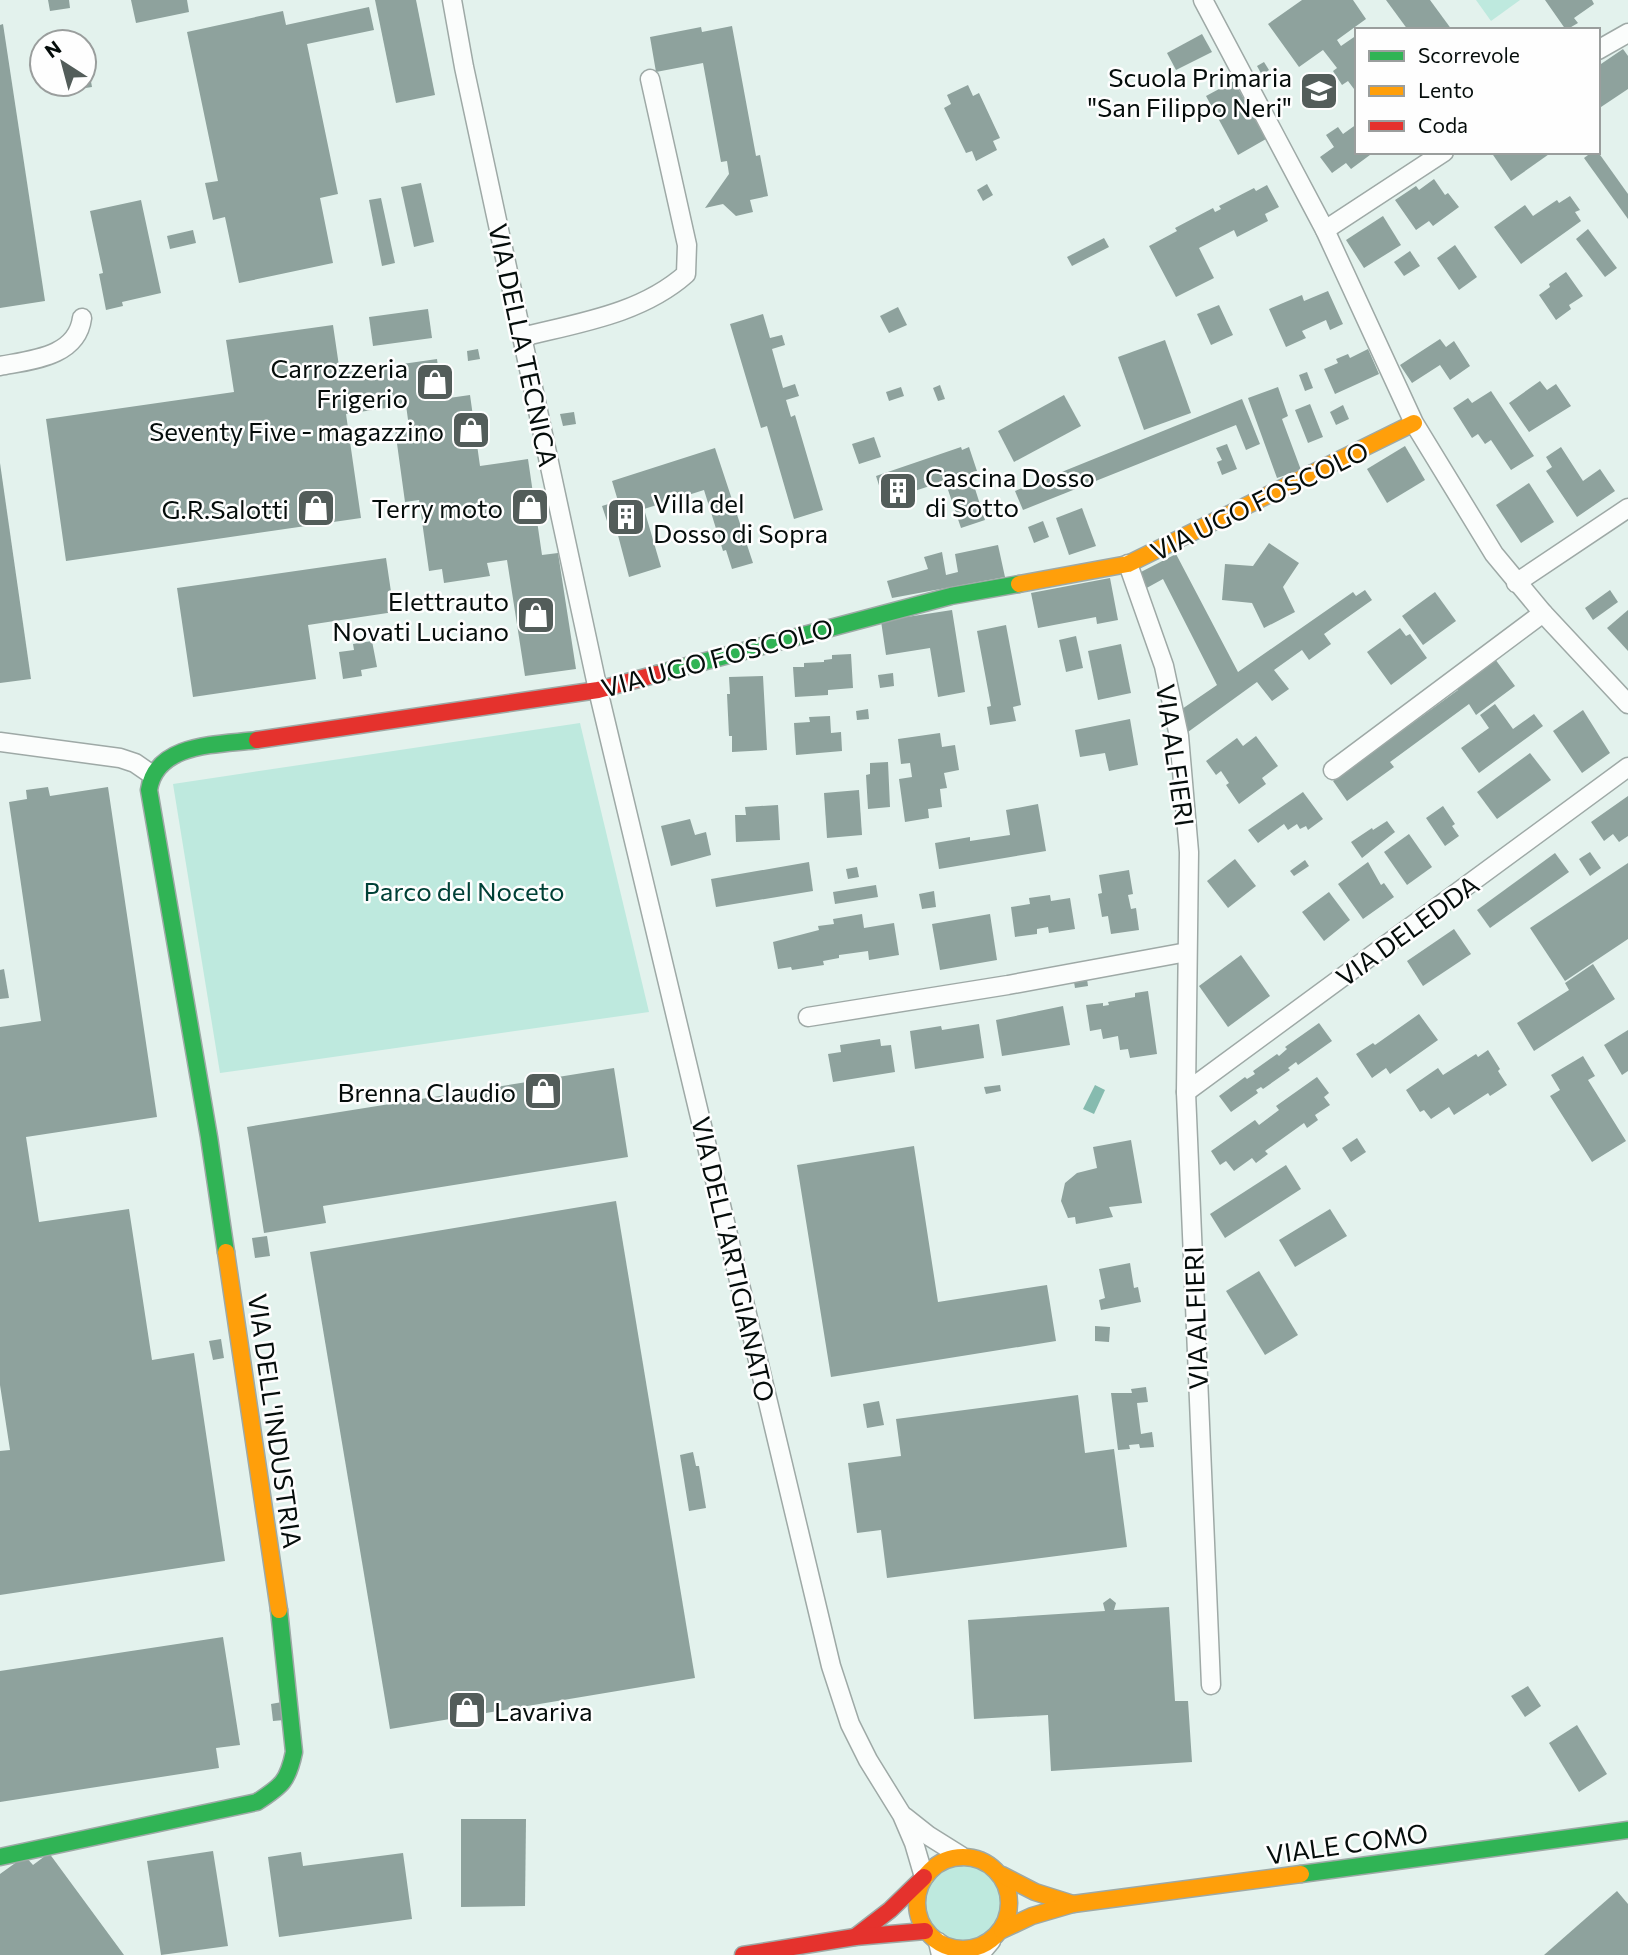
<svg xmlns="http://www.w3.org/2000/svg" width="1628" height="1955" viewBox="0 0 1628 1955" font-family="Commissioner,sans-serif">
<rect width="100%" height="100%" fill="#e3f2ed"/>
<!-- green -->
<g fill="#bee9de">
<polygon points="1476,0 1520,0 1491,21"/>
<polygon points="580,723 649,1012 220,1073 173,784"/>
<circle cx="963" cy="1903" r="38"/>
</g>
<!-- water -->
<polygon fill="#86bbaf" points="1095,1085 1105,1090 1094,1114 1083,1109"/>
<!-- building -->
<g fill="#8ea29d">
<polygon points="48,0 69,0 70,8 50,11"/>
<polygon points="131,0 187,0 189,12 136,23"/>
<polygon points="375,0 416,0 435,95 396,103"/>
<polygon points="1302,0 1353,0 1366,19 1337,40 1341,46 1357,35 1357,93 1348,81 1342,85 1333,71 1337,68 1323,50 1299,67 1268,24"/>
<polygon points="1386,0 1430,0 1452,30 1408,30"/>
<polygon points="1545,0 1592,0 1594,4 1574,18 1578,23 1566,30"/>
<polygon points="369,7 374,30 307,44 338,194 320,198 333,263 239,283 225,217 213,220 205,183 218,181 187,32 283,11 286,25"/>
<polygon points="3,24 45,301 0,308 0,25"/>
<polygon points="732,26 756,156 760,155 768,196 750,200 753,212 736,216 723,204 705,208 729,174 727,161 721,162 703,63 656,72 650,37 701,27 702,32"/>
<polygon points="1202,34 1212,52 1176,70 1167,53"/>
<polygon points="1623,49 1628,56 1628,89 1598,109 1598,66"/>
<polygon points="86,54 92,87 72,90 71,84 84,84 84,55"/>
<polygon points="1264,62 1269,70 1262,75 1257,66"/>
<polygon points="1234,81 1266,139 1238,155 1206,96"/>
<polygon points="968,85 973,96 979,93 1000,138 993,141 997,150 976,161 972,151 966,153 944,108 951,104 947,95"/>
<polygon points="1357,124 1357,152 1374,152 1351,169 1346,163 1332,173 1320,157 1334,147 1326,135 1338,127 1343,134"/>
<polygon points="1491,152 1552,152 1511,181"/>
<polygon points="1592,152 1598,152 1628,194 1628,219 1584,158"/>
<polygon points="1434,179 1445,195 1448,193 1459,207 1433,226 1429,221 1416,230 1395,200 1416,186 1419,190"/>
<polygon points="421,183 434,242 414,247 401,187"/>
<polygon points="987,184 993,195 983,201 977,190"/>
<polygon points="1267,185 1279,207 1265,214 1268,221 1237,237 1234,230 1199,248 1214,278 1176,297 1149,246 1177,231 1175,228 1213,208 1215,212 1221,209 1219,206 1254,188 1256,191"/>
<polygon points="1570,196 1580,210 1575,212 1581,221 1521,264 1494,227 1525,205 1533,216 1557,200 1559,203"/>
<polygon points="381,198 395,263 382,266 369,200"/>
<polygon points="141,200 161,293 122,302 123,306 106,310 99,274 103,273 90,211"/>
<polygon points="1383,216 1401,245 1364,268 1346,240"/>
<polygon points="1588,229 1617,268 1605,277 1576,239"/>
<polygon points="193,230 196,243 170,249 167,236"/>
<polygon points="1104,238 1109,247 1072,266 1067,257"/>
<polygon points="1455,245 1477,277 1459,290 1437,258"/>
<polygon points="1410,251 1420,266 1404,276 1394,262"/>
<polygon points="1566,272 1583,296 1569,305 1571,309 1556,320 1539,295 1550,287 1549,284"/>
<polygon points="1328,291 1343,324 1330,330 1326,320 1302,331 1306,338 1286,347 1269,309 1302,295 1304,301"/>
<polygon points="1219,305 1233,335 1211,345 1197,314"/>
<polygon points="898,307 907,325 889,333 880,316"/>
<polygon points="428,309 432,338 373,346 369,317"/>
<polygon points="763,314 770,338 782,335 785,345 772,349 783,388 795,384 799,396 786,400 791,417 795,415 823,510 794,519 767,426 761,428 730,324"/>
<polygon points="333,325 340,373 437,359 442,399 470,395 480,466 528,459 542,555 558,553 576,669 525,676 507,560 487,563 490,576 444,583 442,569 429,571 419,500 405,502 395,429 409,427 406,405 346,414 361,518 66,561 46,419 234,392 226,340"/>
<polygon points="1440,339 1446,347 1454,341 1470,366 1450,380 1440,365 1412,383 1400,365"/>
<polygon points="1165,340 1191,413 1144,430 1118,357"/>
<polygon points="478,349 480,359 468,361 467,351"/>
<polygon points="1368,349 1379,374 1335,394 1324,369 1338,363 1336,359 1348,354 1350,358"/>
<polygon points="1307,372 1313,388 1305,391 1299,375"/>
<polygon points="1540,381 1547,390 1556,384 1571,406 1529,432 1509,403"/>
<polygon points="940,385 945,399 938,401 933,388"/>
<polygon points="901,387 904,396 889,401 886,392"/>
<polygon points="1278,387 1288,416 1282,419 1301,470 1277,478 1248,398"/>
<polygon points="1491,391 1534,456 1511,470 1491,440 1485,444 1478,434 1472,438 1453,408 1468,398 1472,403"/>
<polygon points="1064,395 1081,426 1014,462 998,431"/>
<polygon points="1242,399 1260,444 1246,450 1236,425 1023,510 1015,491"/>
<polygon points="1310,404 1323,437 1308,443 1295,410"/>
<polygon points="1343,405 1349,419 1336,425 1330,412"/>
<polygon points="574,412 576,424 563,426 560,414"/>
<polygon points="874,437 881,457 859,464 852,444"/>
<polygon points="1227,444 1237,469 1222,475 1217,462 1222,460 1216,448"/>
<polygon points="1405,446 1425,480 1387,503 1367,469"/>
<polygon points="961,447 962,450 969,447 977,471 970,473 985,520 961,528 945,481 884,501 876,476"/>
<polygon points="1561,447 1583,481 1600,469 1615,491 1577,517 1546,471 1552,467 1546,457"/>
<polygon points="715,448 753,563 732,569 726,550 723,551 704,490 644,509 661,567 629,577 615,524 609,527 602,506 618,501 612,481"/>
<polygon points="0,463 31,679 0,683"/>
<polygon points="1529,483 1554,522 1521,543 1496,505"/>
<polygon points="1082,508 1096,546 1069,555 1056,518"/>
<polygon points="1043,521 1049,537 1034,543 1028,527"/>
<polygon points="1269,543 1299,563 1283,587 1295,612 1264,628 1252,603 1222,600 1225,564 1253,566"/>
<polygon points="998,545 1005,577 892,598 887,581 928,569 924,557 942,552 946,575 958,572 955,554"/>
<polygon points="1176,554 1238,672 1353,592 1356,596 1365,590 1372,600 1324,634 1331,644 1309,660 1302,650 1274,670 1289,689 1272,701 1257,682 1188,732 1182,709 1217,685 1163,579 1143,590 1137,574"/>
<polygon points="386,558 394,612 308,625 316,679 193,697 177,588"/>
<polygon points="1110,578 1118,620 1097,624 1096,617 1038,628 1031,593"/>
<polygon points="1610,590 1618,602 1593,620 1585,608"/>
<polygon points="1435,592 1456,621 1423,645 1402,616"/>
<polygon points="952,610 965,692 938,697 930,648 886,655 881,621"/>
<polygon points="1628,610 1628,651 1607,628"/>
<polygon points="1006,625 1021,705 1013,707 1016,721 990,725 987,707 991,706 977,631"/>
<polygon points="1400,628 1406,636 1410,634 1427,658 1391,685 1367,652"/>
<polygon points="1076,636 1083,668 1066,672 1059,640"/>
<polygon points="372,641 377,667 361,670 362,676 343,679 339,652 354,650 353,644"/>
<polygon points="1121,644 1131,693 1098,700 1088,651"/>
<polygon points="851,654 853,688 828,690 828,695 795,697 793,667 804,667 804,663 824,662 824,660 832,659 832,655"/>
<polygon points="1495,659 1515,686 1476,715 1469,704 1390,762 1394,767 1347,801 1333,781 1458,690 1457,687"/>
<polygon points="893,673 894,686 880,688 878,675"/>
<polygon points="763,676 767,750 732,752 732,736 729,736 727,694 730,694 729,677"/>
<polygon points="1495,704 1513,729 1534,714 1543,726 1479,773 1461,748 1489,728 1480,715"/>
<polygon points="868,709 869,719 857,720 856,711"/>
<polygon points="1583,710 1610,753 1582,773 1553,731"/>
<polygon points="830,716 831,733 841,732 842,751 796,755 794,723 810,722 809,717"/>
<polygon points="1130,719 1138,765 1109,771 1105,753 1080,757 1075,730"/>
<polygon points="940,733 942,747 955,745 959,770 944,773 947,788 940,789 942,807 928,809 929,818 905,822 899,779 912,777 910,763 901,764 898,739"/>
<polygon points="1256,736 1278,766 1262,778 1266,784 1239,804 1226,785 1229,783 1221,771 1216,775 1206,761 1237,738 1243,746"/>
<polygon points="1530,753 1551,780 1497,819 1477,792"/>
<polygon points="888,762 890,807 868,809 866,775 870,774 870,763"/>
<polygon points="48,787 50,796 108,787 157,1117 26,1137 39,1222 129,1209 152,1360 194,1353 225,1561 0,1595 0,1451 10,1450 0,1385 0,1027 41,1021 9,802 27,799 26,790"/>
<polygon points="859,790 862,835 827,838 824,793"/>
<polygon points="1303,792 1323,819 1308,830 1306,826 1300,829 1297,824 1288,830 1284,824 1258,843 1248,830"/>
<polygon points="1628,796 1628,836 1619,842 1613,834 1604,841 1591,822"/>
<polygon points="1038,804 1046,851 939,869 935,843 970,837 970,841 1010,835 1006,810"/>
<polygon points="778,805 780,840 736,842 735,815 746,815 745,807"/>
<polygon points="1443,806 1455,824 1452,826 1459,836 1445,846 1426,818"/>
<polygon points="690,819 695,835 706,832 711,855 671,866 661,826"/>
<polygon points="1387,821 1395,832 1362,858 1351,842 1372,828 1373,830"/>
<polygon points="1409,834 1432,867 1407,885 1384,852"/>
<polygon points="1590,852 1601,868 1590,876 1579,859"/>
<polygon points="1555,853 1569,872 1490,928 1477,910"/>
<polygon points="1235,859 1256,886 1228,908 1207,881"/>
<polygon points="1305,860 1309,866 1294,876 1290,871"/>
<polygon points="809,862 813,891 716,907 711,879"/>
<polygon points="1368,862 1381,885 1384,883 1394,897 1363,919 1338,884"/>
<polygon points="1628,863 1628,939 1565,981 1530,928"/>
<polygon points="857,867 859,877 848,879 846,869"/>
<polygon points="1129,870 1133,894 1128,895 1131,909 1136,908 1139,930 1111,934 1108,916 1102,917 1098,894 1102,893 1099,875"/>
<polygon points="876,885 878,897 835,904 833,892"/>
<polygon points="934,891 936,907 922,909 919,894"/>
<polygon points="1329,892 1350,920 1324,941 1302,912"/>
<polygon points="1050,895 1051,901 1070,898 1075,929 1049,933 1048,927 1037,929 1037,934 1015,937 1011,907 1030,904 1029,898"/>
<polygon points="862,914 864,928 894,923 899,955 869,960 868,951 839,955 839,958 823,961 824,965 792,970 791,967 778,969 773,942 819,930 818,926 834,924 833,919"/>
<polygon points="990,914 997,960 940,970 932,924"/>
<polygon points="1454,929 1471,954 1423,986 1407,961"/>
<polygon points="1241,955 1270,996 1228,1027 1199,986"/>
<polygon points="1593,964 1615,999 1534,1051 1517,1023 1569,990 1565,983"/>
<polygon points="4,969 9,998 0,999 0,970"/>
<polygon points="1087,979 1088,986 1075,988 1074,982"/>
<polygon points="1148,991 1157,1054 1130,1058 1128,1049 1120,1050 1118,1036 1103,1039 1101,1029 1090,1031 1086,1005 1103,1003 1103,1006 1109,1005 1108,1002 1135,997 1135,993"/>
<polygon points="1063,1006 1070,1045 1002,1056 996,1020"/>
<polygon points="1419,1014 1438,1040 1390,1074 1386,1068 1372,1078 1356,1054 1373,1043 1375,1045"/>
<polygon points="1319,1023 1332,1041 1298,1065 1296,1062 1288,1068 1290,1070 1263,1089 1261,1087 1256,1090 1258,1093 1231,1112 1219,1096 1245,1077 1247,1079 1255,1074 1253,1071 1277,1054 1279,1056 1287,1049 1285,1047"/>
<polygon points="979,1024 984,1058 915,1069 910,1031 941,1026 942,1030"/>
<polygon points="1628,1030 1628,1071 1622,1075 1604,1045"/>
<polygon points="880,1039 881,1046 891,1045 895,1072 833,1082 828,1054 841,1052 840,1045"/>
<polygon points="1488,1050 1500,1069 1498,1071 1507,1085 1490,1096 1488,1093 1454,1115 1449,1107 1431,1119 1424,1110 1420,1112 1406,1090 1438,1068 1443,1075 1476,1054 1478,1057"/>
<polygon points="1583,1056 1595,1076 1588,1080 1626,1141 1592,1162 1550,1096 1560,1090 1551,1075"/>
<polygon points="614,1068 628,1157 323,1206 326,1223 264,1233 247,1127"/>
<polygon points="1317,1077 1329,1093 1324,1097 1330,1105 1315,1115 1318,1120 1307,1128 1304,1123 1265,1151 1268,1154 1256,1163 1252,1158 1234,1171 1226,1161 1220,1165 1211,1151 1255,1120 1259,1125 1279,1110 1276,1106"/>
<polygon points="1000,1085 1001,1091 986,1094 984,1087"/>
<polygon points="1357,1138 1366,1152 1351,1162 1342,1148"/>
<polygon points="1131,1140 1142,1203 1109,1207 1113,1217 1076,1224 1075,1217 1068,1218 1061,1201 1065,1183 1077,1173 1097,1168 1093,1147"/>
<polygon points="914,1146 938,1302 1047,1285 1056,1341 831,1377 797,1165"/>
<polygon points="1286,1165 1301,1189 1225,1238 1210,1214"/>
<polygon points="616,1201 695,1678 390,1729 310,1252"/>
<polygon points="1330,1209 1347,1236 1295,1267 1279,1240"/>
<polygon points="267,1236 270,1256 255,1258 252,1238"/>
<polygon points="1130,1263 1134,1288 1138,1287 1141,1302 1101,1310 1099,1300 1105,1298 1099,1269"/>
<polygon points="1259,1271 1298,1335 1265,1355 1226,1291"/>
<polygon points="1095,1326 1110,1327 1109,1342 1095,1341"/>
<polygon points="221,1339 224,1358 213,1360 209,1341"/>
<polygon points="1146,1387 1148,1402 1137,1403 1141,1434 1152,1432 1154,1447 1140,1448 1139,1444 1129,1445 1130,1449 1118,1450 1111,1393 1132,1393 1131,1389"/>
<polygon points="1078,1395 1085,1453 1114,1449 1127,1547 887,1578 881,1530 857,1533 848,1463 901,1456 896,1419"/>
<polygon points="879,1401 884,1425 867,1428 863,1404"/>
<polygon points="693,1452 696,1466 699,1466 706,1508 689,1511 680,1455"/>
<polygon points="1110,1598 1116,1603 1114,1610 1169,1607 1175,1701 1188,1701 1192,1762 1051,1771 1048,1715 974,1719 968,1620 1105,1611 1103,1603"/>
<polygon points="223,1637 240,1745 216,1748 219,1768 0,1802 0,1671"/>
<polygon points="1528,1686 1541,1706 1525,1717 1511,1696"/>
<polygon points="282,1702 284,1720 273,1721 271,1704"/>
<polygon points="1577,1725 1607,1774 1579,1792 1549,1743"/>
<polygon points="461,1819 526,1819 525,1906 461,1907"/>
<polygon points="213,1851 228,1946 161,1955 147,1861"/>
<polygon points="301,1852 303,1866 403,1853 412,1919 279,1937 268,1857"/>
<polygon points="49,1853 124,1955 0,1955 0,1874 25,1856 33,1865"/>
<polygon points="1617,1891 1628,1904 1628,1955 1544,1955"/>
</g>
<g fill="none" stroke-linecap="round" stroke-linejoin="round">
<defs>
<g id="street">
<polyline points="452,0 464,67 598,690 831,1666 850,1724 868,1760 902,1815 914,1843 924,1877"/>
<polyline points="1203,0 1325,230 1414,423 1494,554 1543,613 1628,704"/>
<polyline points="1598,50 1628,33"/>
<polyline points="1325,230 1444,152"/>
<path d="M522,337C578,323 641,314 686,274L687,245L650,79"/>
<path d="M0,366C31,360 77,357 82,318"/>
<polyline points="1128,564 1164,666 1179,736 1189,852 1186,1092 1211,1685"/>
<polyline points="1516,583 1628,508"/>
<polyline points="0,742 120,758 135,763 151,774"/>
<polyline points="1333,770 1543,613"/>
<polyline points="808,1017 1008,985 1187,952"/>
<polyline points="1186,1092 1628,767"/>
<polyline points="905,1817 929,1836 961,1856"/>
<polyline points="938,1942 941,1955"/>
<polyline points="979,1955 991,1941"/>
</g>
<g id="fast">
<polyline points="657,674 951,596 1019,584"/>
<path d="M226,1252L209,1137L149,790C156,742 219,745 257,740"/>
<path d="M0,1857L257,1802C282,1786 288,1781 294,1752L279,1610"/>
<polyline points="1301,1874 1628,1830"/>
</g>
<g id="slow">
<polyline points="1019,584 1128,564 1414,423"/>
<polyline points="226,1252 279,1610"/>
<circle cx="963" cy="1903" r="46"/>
<polyline points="1002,1875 1035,1892 1073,1904"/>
<polyline points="1002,1930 1032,1916 1073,1904 1301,1874"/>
</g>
<g id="jam">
<polyline points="257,740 598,690 657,674"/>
<polyline points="855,1937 890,1910 924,1877"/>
<polyline points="743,1955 855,1937 925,1931"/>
</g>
</defs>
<!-- street casing -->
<use href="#street" stroke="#9ea9a6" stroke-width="21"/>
<!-- fast casing -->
<use href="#fast" stroke="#9ea9a6" stroke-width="19"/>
<!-- slow casing -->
<use href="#slow" stroke="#9ea9a6" stroke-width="19"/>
<!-- jam casing -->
<use href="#jam" stroke="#9ea9a6" stroke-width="19"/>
<!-- street -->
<use href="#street" stroke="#fbfdfc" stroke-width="18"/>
<!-- fast -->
<use href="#fast" stroke="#30b455" stroke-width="16"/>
<!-- slow -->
<use href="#slow" stroke="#ff9f0a" stroke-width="16"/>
<!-- jam -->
<use href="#jam" stroke="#e5322d" stroke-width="16"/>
</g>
<!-- icons -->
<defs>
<symbol id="school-square" viewBox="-11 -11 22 22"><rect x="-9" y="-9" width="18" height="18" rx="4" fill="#535d5a" stroke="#fefefe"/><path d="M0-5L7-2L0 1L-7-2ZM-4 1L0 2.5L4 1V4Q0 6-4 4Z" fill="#fff"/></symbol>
<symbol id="shop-square" viewBox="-11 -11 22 22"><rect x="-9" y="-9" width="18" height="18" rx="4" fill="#535d5a" stroke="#fefefe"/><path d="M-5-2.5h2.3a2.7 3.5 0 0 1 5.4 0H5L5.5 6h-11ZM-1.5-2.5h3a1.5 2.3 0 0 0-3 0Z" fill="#fff"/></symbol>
<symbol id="building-square" viewBox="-11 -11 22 22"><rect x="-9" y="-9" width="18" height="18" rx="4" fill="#535d5a" stroke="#fefefe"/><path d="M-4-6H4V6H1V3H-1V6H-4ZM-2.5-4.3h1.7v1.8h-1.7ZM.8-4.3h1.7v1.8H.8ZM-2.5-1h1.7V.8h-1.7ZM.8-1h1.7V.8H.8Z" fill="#fff"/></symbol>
</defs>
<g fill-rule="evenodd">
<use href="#school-square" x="1297" y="69" width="44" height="44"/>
<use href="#shop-square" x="413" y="360" width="44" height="44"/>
<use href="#shop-square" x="449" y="408" width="44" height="44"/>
<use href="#building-square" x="876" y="469" width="44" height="44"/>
<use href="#shop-square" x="508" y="485" width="44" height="44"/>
<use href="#shop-square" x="294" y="486" width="44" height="44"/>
<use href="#building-square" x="604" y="495" width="44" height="44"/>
<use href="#shop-square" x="514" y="593" width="44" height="44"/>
<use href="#shop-square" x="521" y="1069" width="44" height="44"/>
<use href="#shop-square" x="445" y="1688" width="44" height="44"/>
</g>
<g text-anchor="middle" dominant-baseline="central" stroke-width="5" stroke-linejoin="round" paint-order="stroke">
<!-- poi labels -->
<g font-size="26" fill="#050d0b" stroke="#fefefe" text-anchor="end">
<text x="1292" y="76">Scuola Primaria<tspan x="1292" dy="30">"San Filippo Neri"</tspan></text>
<text x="408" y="367">Carrozzeria<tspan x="408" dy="30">Frigerio</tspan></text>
<text x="444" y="430">Seventy Five - magazzino</text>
<text x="925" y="476" text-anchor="start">Cascina Dosso<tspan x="925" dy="30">di Sotto</tspan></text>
<text x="653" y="502" text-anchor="start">Villa del<tspan x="653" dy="30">Dosso di Sopra</tspan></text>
<text x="503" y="507">Terry moto</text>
<text x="289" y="508">G.R.Salotti</text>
<text x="509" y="600">Elettrauto<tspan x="509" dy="30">Novati Luciano</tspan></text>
<text x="516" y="1091">Brenna Claudio</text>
<text x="494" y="1710" text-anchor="start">Lavariva</text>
</g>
<!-- street labels -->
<g font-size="26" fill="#050d0b" stroke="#fefefe">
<text transform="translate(524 345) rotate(78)">VIA DELLA TECNICA</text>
<text transform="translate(1259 500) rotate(-26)">VIA UGO FOSCOLO</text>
<text transform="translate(717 657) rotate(-15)">VIA UGO FOSCOLO</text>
<text transform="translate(1176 755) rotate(82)">VIA ALFIERI</text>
<text transform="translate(1407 930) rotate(-36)">VIA DELEDDA</text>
<text transform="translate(734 1259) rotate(77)">VIA DELL'ARTIGIANATO</text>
<text transform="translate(1195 1318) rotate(-92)">VIA ALFIERI</text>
<text transform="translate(276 1421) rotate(82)">VIA DELL'INDUSTRIA</text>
<text transform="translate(1347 1843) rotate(-8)">VIALE COMO</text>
</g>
<!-- park labels -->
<g font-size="26" fill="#004036" stroke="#fefefe">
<text x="464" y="890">Parco del Noceto</text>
</g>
</g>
<!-- legend -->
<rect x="1355" y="28" width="245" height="126" fill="#fefefe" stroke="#9a9e9d" stroke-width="2"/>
<rect x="1369" y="51" width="35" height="10" fill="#30b455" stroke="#9a9e9d" stroke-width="2"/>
<text x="1418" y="63" font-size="21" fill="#050d0b">Scorrevole</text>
<rect x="1369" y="86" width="35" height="10" fill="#ff9f0a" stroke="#9a9e9d" stroke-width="2"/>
<text x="1418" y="98" font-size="21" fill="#050d0b">Lento</text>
<rect x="1369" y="121" width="35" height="10" fill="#e5322d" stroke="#9a9e9d" stroke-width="2"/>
<text x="1418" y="133" font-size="21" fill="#050d0b">Coda</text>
<!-- north arrow -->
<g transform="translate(63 63) rotate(324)"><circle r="33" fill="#fefefe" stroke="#9a9e9d" stroke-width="2"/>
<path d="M0-5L12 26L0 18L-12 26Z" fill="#535d5a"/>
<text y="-10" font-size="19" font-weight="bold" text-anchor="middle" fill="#050d0b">N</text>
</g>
</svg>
